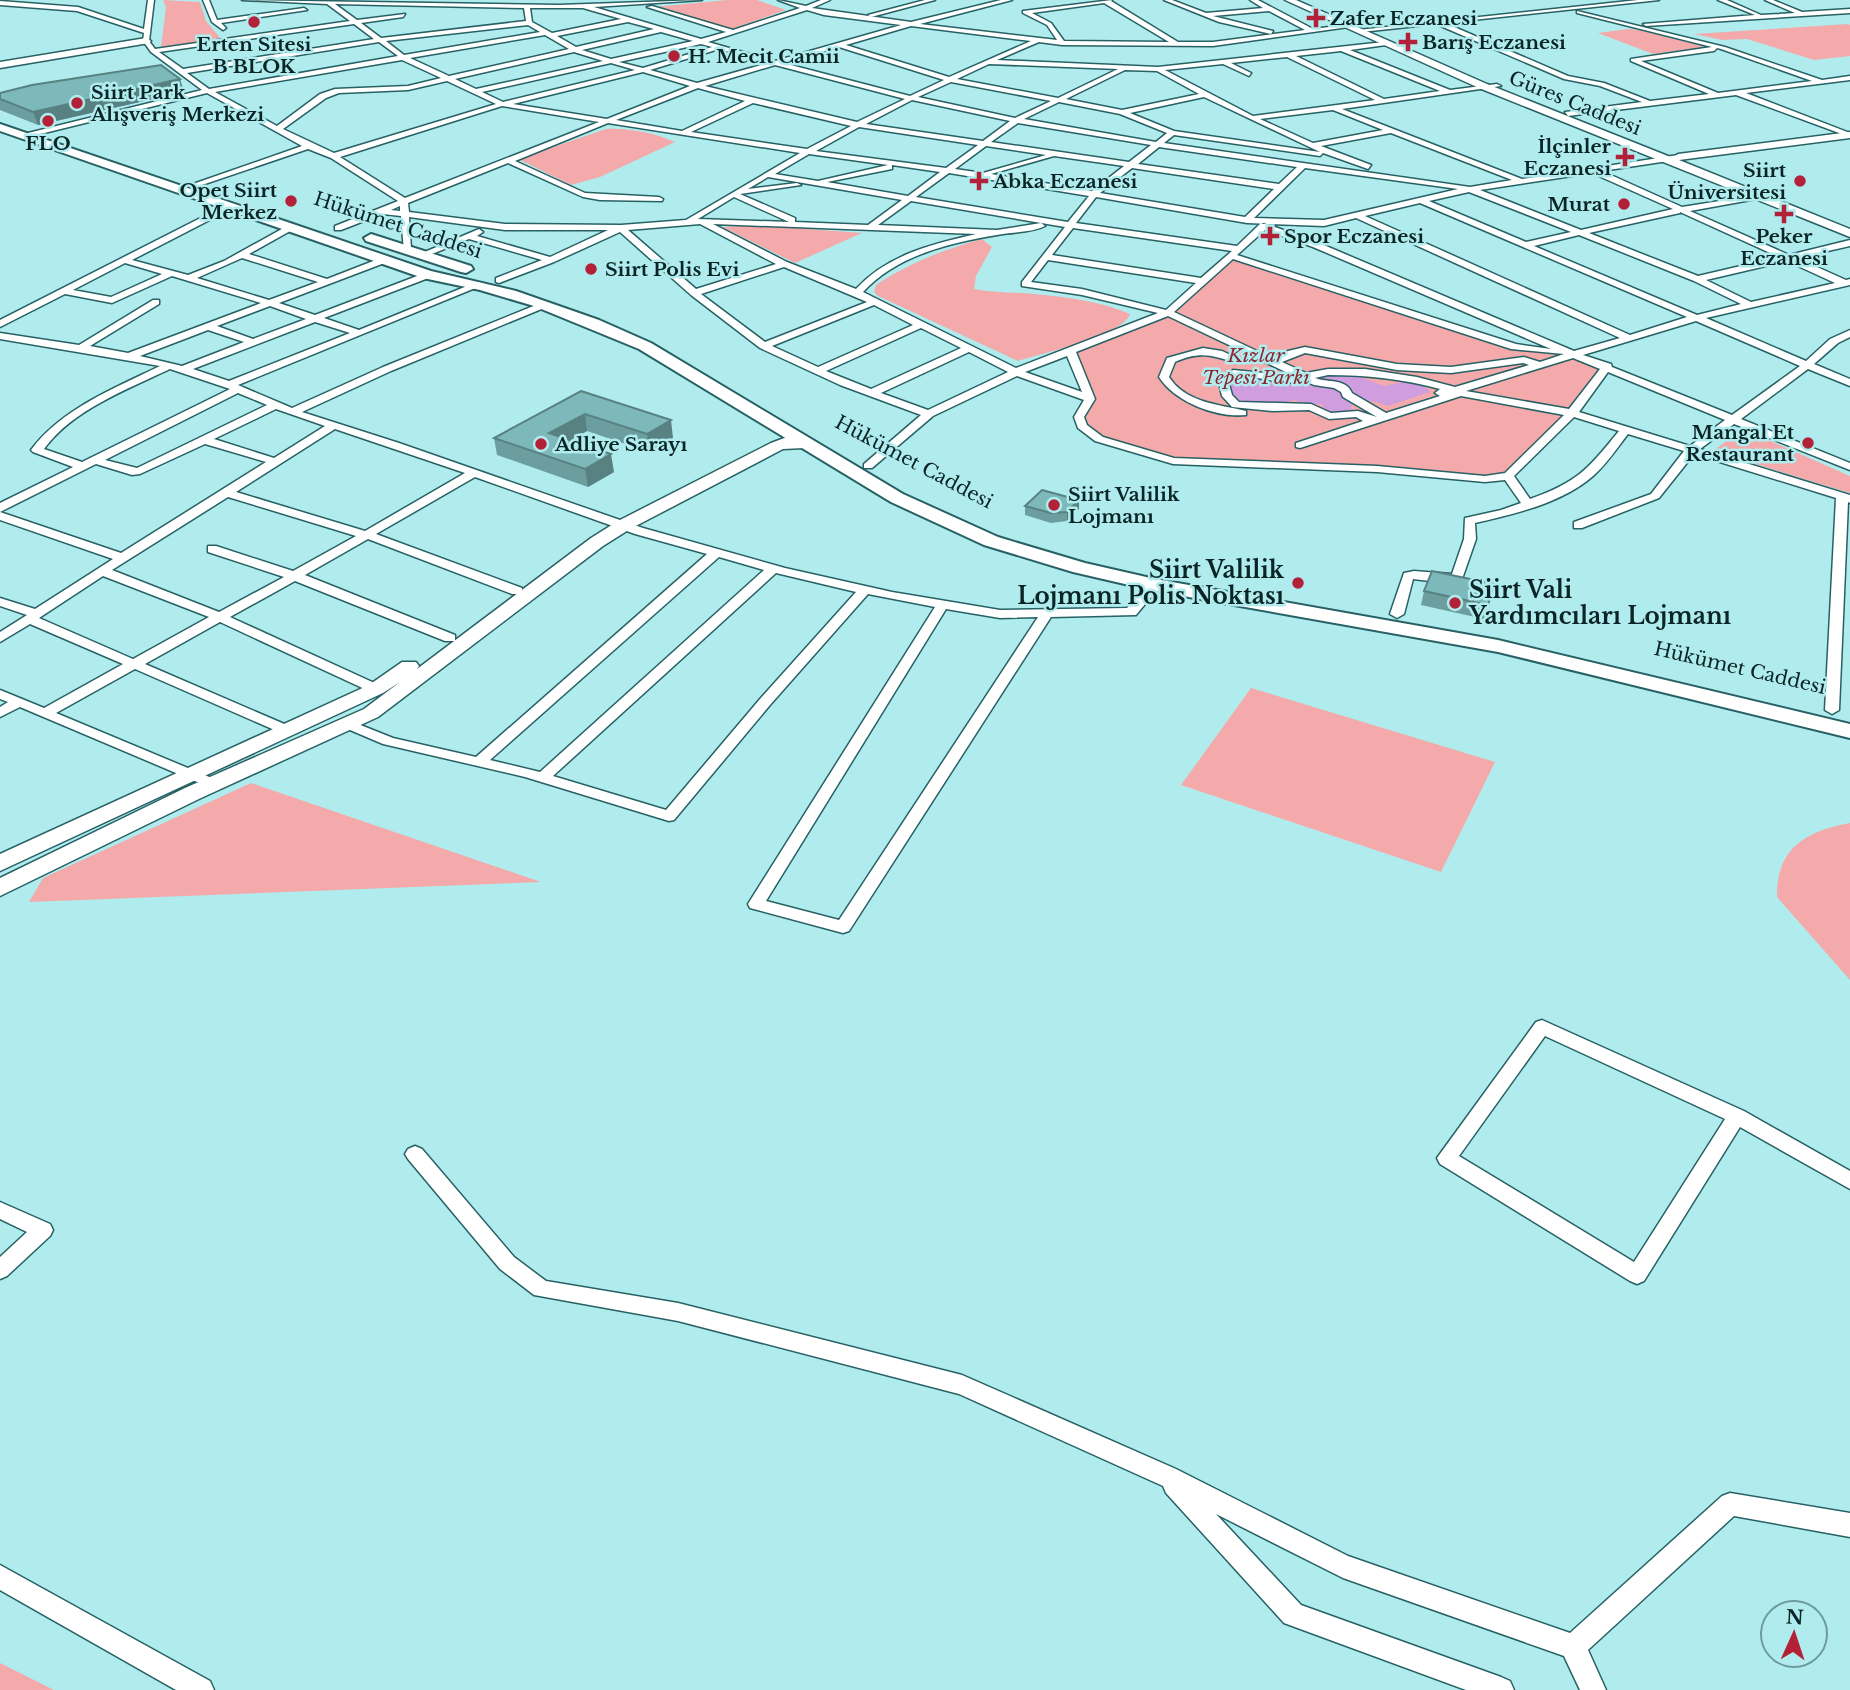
<svg xmlns="http://www.w3.org/2000/svg" width="1850" height="1690" viewBox="0 0 1850 1690" font-family="'Libre Baskerville',serif">
<rect width="100%" height="100%" fill="#b0ecee"/>
<!-- green -->
<g fill="#f4aaaa">
<polygon points="163,0 200,2 206,21 221,39 161,47 166,7"/>
<polygon points="727,0 757,0 786,10 729,30 654,7"/>
<polygon points="1848,24 1850,25 1850,56 1814,60 1747,39 1722,40 1694,34"/>
<polygon points="1628,29 1639,30 1706,47 1653,54 1598,33"/>
<path d="M606,129C631,128 653,133 675,142L600,177L571,185L518,159Z"/>
<polygon points="757,225 862,233 795,263 722,227"/>
<path d="M982,239L992,247L976,276L974,289C995,293 1014,292 1034,294C1066,297 1100,301 1130,314C1124,335 1040,354 1018,361L878,296L874,292L876,285C909,263 943,250 982,239Z"/>
<polygon points="1232,256 1515,347 1572,354 1607,366 1572,413 1508,476 1485,479 1377,469 1173,461 1099,439 1079,417 1090,399 1070,351 1168,313"/>
<polygon points="1743,429 1850,476 1850,493 1713,451"/>
<polygon points="1251,688 1495,762 1441,872 1181,785"/>
<polygon points="251,783 541,882 29,902 43,878"/>
<path d="M1850,823V980L1777,897C1776,848 1806,831 1850,823Z"/>
<polygon points="0,1663 54,1690 0,1690"/>
</g>
<!-- water -->
<path fill="#d09ede" d="M1333,374L1356,375L1384,386L1407,381L1425,386L1430,392L1388,406L1373,401L1354,402L1351,407L1354,413L1333,414L1324,411L1322,404L1302,405L1296,400C1275,404 1227,416 1230,381L1237,375L1281,384L1303,382Z"/>
<g fill="none" stroke-linecap="round" stroke-linejoin="round">
<defs>
<g id="street">
<path d="M148,0H154L149,41L155,49L350,21L327,4L242,0L559,5L702,0L594,7L701,39L726,32L647,7L652,6L733,30L800,8L778,0L806,6L821,0H830L812,8L911,22L1001,0H1012L920,24L1057,40L1047,25L1023,13V11L1112,0L1111,1L1178,42H1213L1305,30L1269,11L1213,16L1273,31L1271,34L1219,22L1164,0H1172L1206,13L1263,8L1250,0H1258L1313,29L1353,24L1356,26L1213,46L1062,45L1039,42L997,60L1158,67L1384,42L1386,45L1350,50L1450,90L1497,84L1501,86L1342,109L1522,179L1678,155L1681,159L1602,171L1682,207L1776,192V196H1773L1690,211L1789,255L1850,240V246L1797,258L1846,280L1850,279V285L1706,318L1806,361L1830,339L1850,330V337L1838,343L1814,364L1850,379V386L1808,369L1741,419L1850,463V470L1734,424L1700,449L1850,495V503L1848,502L1839,710L1832,714L1825,710L1836,498L1694,454L1659,498L1582,528H1574V522L1651,494L1684,451L1628,434C1617,448 1606,465 1593,476C1562,503 1515,514 1475,523L1476,539L1462,579L1446,583L1413,579L1404,614L1397,618L1390,614L1404,573L1414,571L1452,574L1464,539L1465,518L1501,510L1521,503L1505,480L1485,482L1377,472L1173,464L1095,441L1078,428L1074,417L1084,400L1017,376L933,416L872,468H864V464L921,415L840,385L760,348L691,295L620,232L554,262L499,283L496,282V278L542,260L469,239L427,256L420,254L479,229L483,232L477,236L550,257L608,230H505L409,217L411,249L404,251L401,216L382,214L341,230H335V226L398,201L331,158L308,149L193,188V184L302,146L207,93L24,138V134L202,90L151,52L143,41L144,33L77,11L0,5V1L78,7L144,29ZM1104,3L1169,42L1064,41L1051,23L1032,13ZM335,4L524,8L526,21L381,38L361,23L403,17L405,14L357,20ZM530,8H583L621,19L552,33L532,22ZM807,10L824,15L901,25L775,61L708,42ZM628,22L654,29L576,47L557,36ZM354,24L374,39L183,69L159,52ZM528,25L540,32L404,55L386,41ZM911,26L1031,41L949,77L846,45ZM661,32L693,41L611,59L582,50ZM545,35L569,49L449,76L410,58ZM379,42L398,56L209,89L187,73ZM701,44L712,47L643,68L619,62ZM839,47L944,80L910,96L783,63ZM719,49L768,63L697,83L650,70ZM1341,51L1440,91L1384,99L1296,56ZM574,52L603,61L476,89L455,79ZM1287,57L1375,100L1253,116L1165,70L1223,64L1249,76L1251,73L1231,63ZM402,60L441,78L408,86L335,89L320,94L277,126L215,92ZM611,63L635,70L503,102L482,92ZM989,64L1118,69L1058,98L957,79ZM775,65L905,99L857,122L705,86ZM1125,70L1157,71L1199,94L1122,110L1066,99ZM643,72L690,86L607,119L513,104ZM447,81L496,104L334,153L283,129L326,98L339,93L408,90ZM951,82L1051,101L1015,118L918,97ZM698,88L745,101L682,131L616,120ZM1204,97L1320,152L1174,131L1130,113ZM912,100L1010,121L983,141L866,124ZM1059,102L1120,114L1167,133L1156,142L1024,119ZM753,103L851,126L807,149L691,132ZM502,106L599,122L405,198L340,157ZM1333,110L1383,130L1313,143L1260,119ZM608,123L800,153L686,220L621,225L505,224L409,212L408,203L508,163L583,197L600,200L662,201L663,199L659,197L585,193L515,161ZM1018,123L1151,145L1129,162L991,142ZM859,127L978,145L946,168L816,151ZM1391,133L1512,180L1470,187L1164,143L1174,135L1320,156L1323,153L1368,169L1371,165L1321,146ZM986,146L1046,155L983,173L955,169ZM1159,147L1297,167L1279,184L1138,164ZM809,154L888,165L818,181L775,174ZM1054,156L1124,166L1092,191L991,174ZM892,165L940,172L908,196L827,182L892,169ZM1132,168L1274,189L1245,217L1100,193ZM1305,168L1458,189L1324,220L1254,218ZM949,173L1089,196L1068,222L916,197ZM1592,173L1673,209L1581,230L1480,190ZM768,177L902,200L868,225L795,222V218L740,194L801,185L797,183L748,189ZM1469,192L1571,232L1526,242L1429,201ZM734,197L789,222L698,219ZM1096,197L1247,223L1324,226L1356,218L1620,338L1574,351L1319,243L1264,223L1260,224L1237,246L1076,223ZM911,201L1065,227L1022,282V286L1082,295L1158,313L1016,368L863,292C898,254 953,242 1003,234C1016,232 1034,232 1045,226L1041,223L997,230L878,225ZM1420,203L1687,317L1630,335L1365,216ZM400,206V211L391,210ZM1680,213V212L1779,257L1698,276L1589,233ZM700,224L776,264L696,289L628,230ZM713,224L976,234C932,244 887,255 856,289L787,262ZM1073,228L1232,251L1201,278L1052,255ZM1265,230L1313,247L1551,349L1516,344L1237,255ZM1579,235L1694,281L1741,304L1697,315L1534,246ZM1233,259L1511,349L1564,354L1540,362L1524,357L1451,367L1397,364L1305,347L1288,351L1274,359L1174,312ZM1048,260L1196,283L1166,310L1082,289L1031,282ZM1787,261L1835,283L1751,302L1706,280ZM784,267L867,302L765,342L701,294ZM874,305L913,325L818,367L772,346ZM1168,316L1294,376L1233,370L1219,383L1222,396L1232,407L1273,411L1309,410L1329,419L1356,417L1363,421L1296,443V447L1300,448L1461,396L1564,415L1505,473L1485,476L1377,466L1174,458L1103,437L1087,425L1084,417L1095,399L1076,352ZM1696,321L1800,366L1732,415L1612,367L1611,364L1583,355ZM921,328L961,348L871,389L826,371ZM969,352L1008,372L928,410L881,393ZM1305,353L1397,370L1451,373L1523,363L1529,365L1455,387L1417,377L1365,369H1328L1306,373L1282,362ZM1067,356L1082,392L1025,372ZM1573,358L1600,369L1569,409L1466,391ZM1608,372L1725,420L1690,446L1579,412ZM1239,375L1287,383L1303,380L1314,385L1334,388L1341,392L1343,397L1377,417L1358,411L1331,413L1311,404L1239,402L1232,395L1229,384ZM1328,375C1366,375 1403,379 1440,389L1435,393L1440,396L1386,413L1352,393C1346,378 1328,383 1315,378ZM1574,417L1619,431C1588,469 1578,482 1530,499L1514,476Z"/>
<polygon points="203,0 209,0 217,20 304,8 307,10 221,23 226,28 223,30 212,22"/>
<polygon points="925,0 935,0 871,17 868,15"/>
<path d="M1638,0H1659L1445,23L1568,76L1604,83L1650,101L1709,94L1631,61V59L1712,47L1577,13V11L1725,47L1822,80L1850,76V80L1746,93L1850,133V137L1736,95L1568,116L1565,112L1642,102L1600,86L1564,79L1436,24L1361,32L1358,30ZM1717,48L1721,49L1812,81L1718,93L1641,61L1714,51Z"/>
<polygon points="1718,0 1727,0 1761,15 1795,13 1765,0 1773,0 1802,12 1850,9 1850,13 1646,26 1643,24 1755,15"/>
<path d="M228,204L232,207L231,209L132,260L188,275L224,261L289,225L293,228L292,230L249,254L327,279L381,258H387V262L279,303L315,315L425,273H431V277L324,318L359,330L477,282L485,284L238,385L292,408L383,367L541,303L544,304V308L391,371L302,412L399,443L643,528L785,568L892,592L1000,610L1127,608L1150,582H1160L1161,585L1136,615L1051,617L849,931L843,933L750,908L748,904L935,607L868,594L770,705L674,820L669,821L525,777L383,744L343,727L341,724L348,720L393,738L476,757L707,554L635,534L475,477L376,534L522,588V594H512L368,539L305,575L455,635V641H445L295,581L230,617L381,686L383,689L381,692H371L220,622L145,664L289,726L291,729L289,732H279L135,669L56,713L219,781L222,784L219,787H209L20,707L0,717V707L8,702L0,699V690L44,708L123,664L30,624L0,642V632L27,615L0,606V598L35,609L113,559L0,520V512L121,553L266,462L205,444L140,474L132,475L96,464L0,512V503L73,467L33,452L31,450C61,409 115,388 160,366L0,339V333L79,345L153,300H159V304L90,346L128,353L261,303L172,276L112,303L65,294L0,327V320ZM242,258L318,282L269,300L197,278ZM125,263L162,274L111,297L73,290ZM270,306L306,319L253,339L217,326ZM315,322L350,333L229,381L193,369ZM208,330L244,342L182,366L140,356ZM170,369L230,389L82,462L44,449C72,410 128,389 170,369ZM238,393L267,405L137,468L105,460ZM276,409L325,426L274,458L214,439ZM335,429L465,473L365,531L236,492ZM228,497L356,536L293,571L216,546H208V552L284,577L219,612L112,570ZM719,557L764,570L540,772L490,760ZM776,573L856,592L760,699L666,810L553,776ZM103,576L209,617L133,659L39,618ZM946,609L1000,618L1038,617L839,920L766,901Z"/>
<path d="M1203,348L1222,351L1241,360L1236,363C1212,355 1199,351 1175,362L1169,377C1186,403 1218,404 1246,411V415C1216,418 1175,402 1159,377L1167,358Z"/>
<path d="M1542,1020L1744,1111L1850,1171V1189L1740,1127L1644,1281L1637,1284L1630,1281L1440,1164L1437,1158L1536,1022ZM1545,1036L1725,1119L1634,1262L1459,1156Z"/>
<polygon points="415,1146 422,1149 514,1257 546,1281 678,1303 962,1375 1176,1469 1348,1556 1570,1633 1722,1496 1730,1493 1850,1513 1850,1537 1734,1516 1588,1650 1606,1690 1580,1690 1564,1656 1343,1578 1216,1514 1301,1605 1501,1677 1510,1681 1514,1690 1466,1690 1284,1623 1166,1493 1163,1486 959,1394 678,1321 534,1295 500,1269 408,1159 405,1154 408,1149"/>
<polygon points="0,1202 50,1224 53,1230 50,1236 7,1276 0,1279 0,1257 27,1232 0,1219"/>
<polygon points="0,1565 210,1681 214,1690 176,1690 0,1590"/>
</g>
<g id="secondary">
<polygon points="1285,0 1296,0 1487,84 1673,158 1678,154 1850,132 1850,138 1679,160 1850,229 1850,237 1479,88"/>
<polygon points="146,38 151,41 149,43 0,68 0,62"/>
<polygon points="787,437 804,438 812,443 804,448 783,449 630,529 603,546 378,717 201,798 0,896 0,878 185,788 364,709 400,682 383,693 0,871 0,854 369,685 402,662 416,662 419,666 417,669 591,538 618,521 771,443"/>
</g>
<g id="primary">
<polygon points="0,124 431,271 516,291 599,320 651,343 903,494 998,537 1085,563 1155,579 1498,640 1850,724 1850,738 1498,652 1155,591 1073,572 984,545 891,502 639,349 534,306 480,290 423,278 0,131"/>
<polygon points="371,234 471,266 473,269 466,273 461,272 366,241 364,238"/>
</g>
</defs>
<!-- street casing -->
<use href="#street" stroke="#276164" stroke-width="3"/>
<!-- secondary casing -->
<use href="#secondary" stroke="#276164" stroke-width="3"/>
<!-- primary casing -->
<use href="#primary" stroke="#276164" stroke-width="4"/>
<!-- street -->
<use href="#street" fill="#fff" fill-rule="evenodd"/>
<!-- secondary -->
<use href="#secondary" fill="#fff" fill-rule="evenodd"/>
<!-- primary -->
<use href="#primary" fill="#fff" fill-rule="evenodd"/>
</g>
<!-- wall -->
<g fill="#6c9ea0">
<polygon points="184,92 38,125 0,110 0,93"/>
<polygon points="581,391 673,438 649,452 587,431 571,440 614,472 588,487 497,455 494,438"/>
<polygon points="1025,506 1079,509 1067,521 1051,523 1025,515"/>
<polygon points="1494,584 1484,619 1421,605 1424,591"/>
</g>
<!-- shaded-wall -->
<g fill="#588182">
<polygon points="180,79 184,92 38,125 33,112"/>
<polygon points="585,414 587,431 552,451 549,433"/>
<polygon points="671,420 673,438 649,452 647,434"/>
<polygon points="611,454 614,472 588,487 585,469"/>
<polygon points="1079,500 1079,509 1067,521 1067,512"/>
</g>
<!-- building -->
<g fill="#7db8ba" stroke="#588182" stroke-width="2">
<polygon points="161,65 180,79 33,112 0,99 0,93 32,85"/>
<polygon points="581,391 671,420 647,434 585,414 549,433 611,454 585,469 494,438"/>
<polygon points="1042,490 1079,500 1067,512 1051,513 1025,506"/>
<polygon points="1432,571 1494,584 1488,605 1424,591"/>
</g>
<!-- markers -->
<g fill="#b32139" stroke="#b0ecee" stroke-width="2.5">
<path d="M1312.5 7.5h7v7h7v7h-7v7h-7v-7h-7v-7h7z"/>
<circle cx="254" cy="22" r="7"/>
<path d="M1404.5 31.5h7v7h7v7h-7v7h-7v-7h-7v-7h7z"/>
<circle cx="674" cy="56" r="7"/>
<circle cx="77" cy="103" r="7"/>
<circle cx="48" cy="121" r="7"/>
<path d="M1621.5 146.5h7v7h7v7h-7v7h-7v-7h-7v-7h7z"/>
<path d="M975.5 170.5h7v7h7v7h-7v7h-7v-7h-7v-7h7z"/>
<circle cx="1800" cy="181" r="7"/>
<circle cx="291" cy="201" r="7"/>
<circle cx="1624" cy="204" r="7"/>
<path d="M1780.5 203.5h7v7h7v7h-7v7h-7v-7h-7v-7h7z"/>
<path d="M1266.5 225.5h7v7h7v7h-7v7h-7v-7h-7v-7h7z"/>
<circle cx="591" cy="269" r="7"/>
<circle cx="1808" cy="443" r="7"/>
<circle cx="541" cy="444" r="7"/>
<circle cx="1054" cy="505" r="7"/>
<circle cx="1298" cy="583" r="7"/>
<circle cx="1455" cy="603" r="7"/>
</g>
<g text-anchor="middle" dominant-baseline="central" stroke-width="5" stroke-linejoin="round" paint-order="stroke">
<!-- far-poi labels -->
<g font-size="19" font-weight="bold" fill="#0b2425" stroke="#b0ecee" text-anchor="start">
<text x="1330" y="18">Zafer Eczanesi</text>
<text x="1422" y="42">Barış Eczanesi</text>
<text x="254" y="44" text-anchor="middle">Erten Sitesi<tspan x="254" dy="22">B BLOK</tspan></text>
<text x="688" y="56">H. Mecit Camii</text>
<text x="91" y="92">Siirt Park<tspan x="91" dy="22">Alışveriş Merkezi</tspan></text>
<text x="48" y="143" text-anchor="middle">FLO</text>
<text x="1611" y="146" text-anchor="end">İlçinler<tspan x="1611" dy="22">Eczanesi</tspan></text>
<text x="1786" y="170" text-anchor="end">Siirt<tspan x="1786" dy="22">Üniversitesi</tspan></text>
<text x="993" y="181">Abka Eczanesi</text>
<text x="277" y="190" text-anchor="end">Opet Siirt<tspan x="277" dy="22">Merkez</tspan></text>
<text x="1610" y="204" text-anchor="end">Murat</text>
<text x="1284" y="236">Spor Eczanesi</text>
<text x="1784" y="236" text-anchor="middle">Peker<tspan x="1784" dy="22">Eczanesi</tspan></text>
<text x="605" y="269">Siirt Polis Evi</text>
<text x="1794" y="432" text-anchor="end">Mangal Et<tspan x="1794" dy="22">Restaurant</tspan></text>
<text x="555" y="444">Adliye Sarayı</text>
<text x="1068" y="494">Siirt Valilik<tspan x="1068" dy="22">Lojmanı</tspan></text>
</g>
<!-- far-street labels -->
<g font-size="19" fill="#0b2425" stroke="#b0ecee">
<text transform="translate(1575 103) rotate(22)">Güres Caddesi</text>
<text transform="translate(398 225) rotate(18)">Hükümet Caddesi</text>
<text transform="translate(914 462) rotate(28)">Hükümet Caddesi</text>
<text transform="translate(1740 668) rotate(13)">Hükümet Caddesi</text>
</g>
<!-- far-park labels -->
<g font-size="19" font-style="italic" fill="#8b2732" stroke="#b0ecee">
<text x="1256" y="355">Kızlar<tspan x="1256" dy="22">Tepesi Parkı</tspan></text>
</g>
<!-- poi labels -->
<g font-size="23" font-weight="bold" fill="#0b2425" stroke="#b0ecee" text-anchor="end">
<text x="1284" y="570">Siirt Valilik<tspan x="1284" dy="26">Lojmanı Polis Noktası</tspan></text>
<text x="1469" y="590" text-anchor="start">Siirt Vali<tspan x="1469" dy="26">Yardımcıları Lojmanı</tspan></text>
</g>
</g>
<!-- north arrow -->
<g transform="translate(1794 1634) rotate(3)"><circle r="33" fill="#b0ecee" stroke="#6e9c9e" stroke-width="2"/>
<path d="M0-5L12 26L0 18L-12 26Z" fill="#b32139"/>
<text y="-10" font-size="19" font-weight="bold" text-anchor="middle" fill="#0b2425">N</text>
</g>
</svg>
